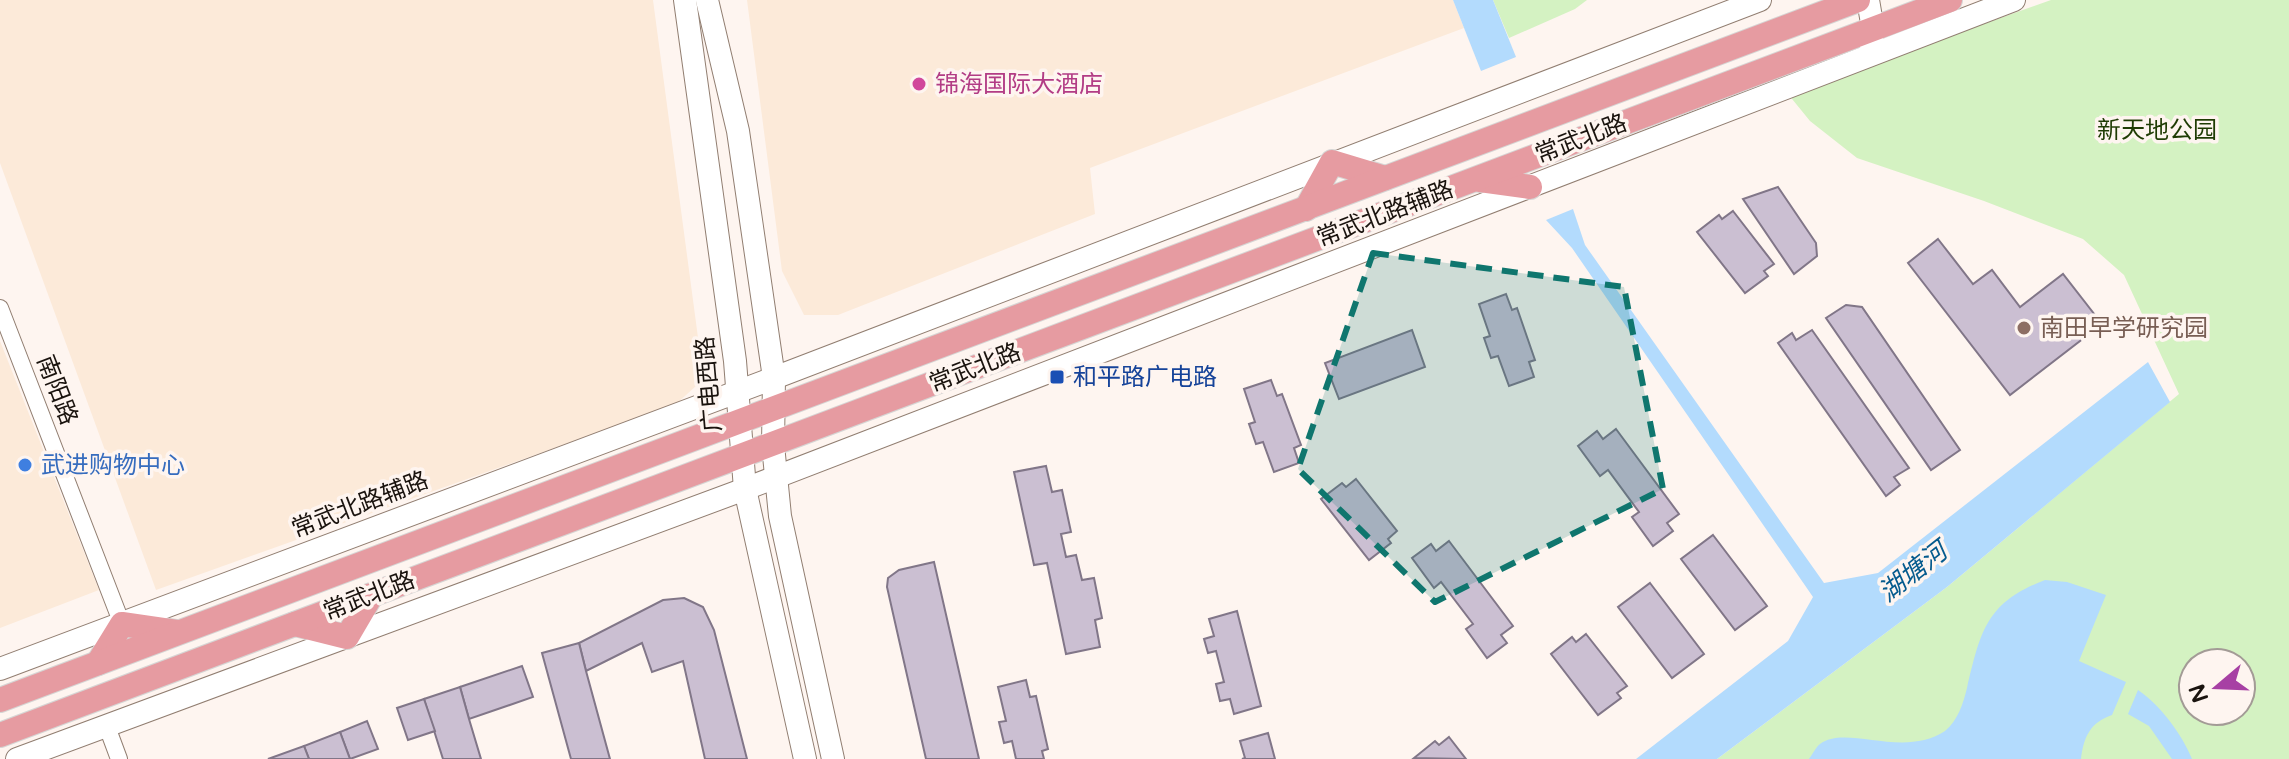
<svg xmlns="http://www.w3.org/2000/svg" width="2289" height="759" viewBox="0 0 2289 759" font-family="'Varela Round','Noto Sans SC',sans-serif">
<rect width="100%" height="100%" fill="#fef5f0"/>
<!-- commercial -->
<g fill="#fcead9">
<polygon points="0,0 653,0 701,360 696,386 675,405 156,590 0,163"/>
<polygon points="747,0 1453,0 1464,28 1090,168 1095,214 838,315 804,315 782,271"/>
<polygon points="0,341 99,590 0,628"/>
</g>
<!-- green -->
<g fill="#d4f2c2" fill-rule="evenodd">
<polygon points="1493,0 1587,0 1575,9 1509,38"/>
<path d="M2051,0H2289V759H1717L1947,587L2179,394L2124,275L2083,239L1984,201L1857,158L1810,121L1788,94ZM2193,663H2241V711H2193Z"/>
</g>
<!-- water -->
<g fill="#b3dbfd">
<polygon points="1453,0 1493,0 1516,57 1481,71"/>
<polygon points="1573,209 1585,245 1824,583 1878,573 2148,362 2170,402 1947,587 1717,759 1636,759 1788,641 1813,597 1572,248 1546,220"/>
<path d="M2045,580L2067,582L2106,595L2079,661L2126,682L2112,715C2090,723 2084,736 2081,759H1809C1812,755 1816,747 1820,744C1846,724 1903,759 1945,731C1958,720 1963,704 1967,688C1981,630 1986,603 2045,580Z"/>
<path d="M2138,690C2160,705 2182,734 2192,759H2172L2149,726L2128,714Z"/>
</g>
<!-- building -->
<g fill="#cbbfd2" stroke="#817688" stroke-width="2">
<polygon points="1778,187 1816,243 1817,256 1794,274 1743,199"/>
<polygon points="1733,211 1774,264 1764,271 1768,276 1745,293 1697,232 1719,215 1722,219"/>
<polygon points="1938,239 1973,284 1992,270 2020,307 2063,274 2102,324 2010,395 1908,263"/>
<polygon points="1506,294 1512,310 1517,308 1535,360 1529,362 1534,377 1509,386 1498,356 1491,358 1484,338 1490,336 1479,304"/>
<polygon points="1846,305 1862,307 1960,450 1931,470 1826,318"/>
<polygon points="1412,330 1425,367 1339,399 1325,363"/>
<polygon points="1812,330 1909,468 1894,477 1900,485 1886,496 1778,343 1792,333 1796,340"/>
<polygon points="1271,380 1277,396 1282,394 1301,445 1294,448 1299,463 1274,472 1263,442 1256,444 1249,424 1255,422 1244,389"/>
<polygon points="1616,429 1679,514 1667,523 1673,531 1653,546 1632,517 1639,512 1608,470 1600,476 1578,446 1597,431 1603,439"/>
<polygon points="1046,466 1052,492 1062,490 1071,532 1061,534 1066,557 1076,555 1082,580 1094,578 1102,618 1095,620 1100,647 1066,654 1047,563 1034,565 1014,472"/>
<polygon points="1356,479 1397,531 1388,539 1391,543 1369,560 1321,499 1342,483 1346,487"/>
<polygon points="1713,535 1767,606 1735,630 1681,559"/>
<polygon points="1449,541 1513,626 1501,635 1507,643 1487,658 1466,629 1473,624 1441,582 1434,588 1412,558 1431,544 1436,551"/>
<polygon points="934,562 979,759 926,759 887,587 888,578 899,570"/>
<polygon points="1650,583 1704,654 1672,678 1618,607"/>
<polygon points="684,598 703,607 714,630 747,759 705,759 683,661 652,672 642,643 586,671 579,643 663,600"/>
<polygon points="1237,611 1261,706 1234,714 1230,699 1220,701 1216,684 1224,682 1216,651 1208,653 1204,639 1214,636 1209,619"/>
<polygon points="1586,634 1627,686 1617,693 1621,698 1598,715 1551,654 1572,637 1576,642"/>
<polygon points="579,643 586,671 610,759 571,759 542,653"/>
<polygon points="522,666 533,697 469,719 460,687"/>
<polygon points="1026,680 1030,697 1036,696 1048,749 1042,751 1044,759 1016,759 1012,741 1004,743 999,722 1006,721 998,687"/>
<polygon points="460,687 469,719 481,759 443,759 424,699"/>
<polygon points="424,699 435,731 408,740 397,708"/>
<polygon points="367,721 378,749 350,759 340,732"/>
<polygon points="340,732 350,759 309,759 304,746"/>
<polygon points="1268,733 1275,759 1242,759 1245,758 1240,741"/>
<polygon points="1449,737 1466,759 1414,758 1435,741 1439,745"/>
<polygon points="304,746 309,759 268,759"/>
</g>
<g fill="none" stroke-linecap="round" stroke-linejoin="round">
<defs>
<g id="street">
<polyline points="0,308 122,624"/>
<polyline points="106,724 119,759"/>
</g>
<g id="secondary">
<polyline points="685,0 735,361 745,489 805,759"/>
<polyline points="707,0 738,131 774,378 773,445 780,516 833,759"/>
<polyline points="1868,0 1873,29 1871,46"/>
<polyline points="0,669 774,378 1760,0"/>
<polyline points="17,759 745,489 2014,0"/>
</g>
<g id="primary">
<polyline points="1480,180 1530,187"/>
<polyline points="1306,209 1332,162 1385,178"/>
<polyline points="295,624 347,637 371,596"/>
<polyline points="98,663 122,624 177,632"/>
<polyline points="0,700 1858,0"/>
<polyline points="0,735 1950,0"/>
</g>
</defs>
<!-- street casing -->
<use href="#street" stroke="#917e71" stroke-width="18"/>
<!-- secondary casing -->
<use href="#secondary" stroke="#917e71" stroke-width="24"/>
<!-- primary casing -->
<use href="#primary" stroke="#d6d5d4" stroke-width="26"/>
<!-- street -->
<use href="#street" stroke="#fff" stroke-width="16"/>
<!-- secondary -->
<use href="#secondary" stroke="#fff" stroke-width="22"/>
<!-- primary -->
<use href="#primary" stroke="#e69ba1" stroke-width="24"/>
</g>
<!-- marked area -->
<path fill="#0f766e" fill-opacity="0.2" stroke="#0f766e" stroke-width="6" stroke-dasharray="16 10" stroke-linejoin="round" d="M1373,253L1624,287L1663,489L1435,602L1298,469Z"/>
<!-- markers -->
<circle fill="#d1479c" stroke="#fef5f0" stroke-width="3" cx="919" cy="84" r="8"/>
<circle fill="#8d6e63" stroke="#fef5f0" stroke-width="3" cx="2024" cy="328" r="8"/>
<rect fill="#1a4fb4" stroke="#fef5f0" stroke-width="3" x="1049" y="369" width="16" height="16" rx="4"/>
<circle fill="#3f7fe0" stroke="#fef5f0" stroke-width="3" cx="25" cy="465" r="8"/>
<g text-anchor="middle" dominant-baseline="central" stroke-width="7" stroke-linejoin="round" paint-order="stroke">
<!-- hotel labels -->
<g font-size="24" fill="#b23c85" stroke="#fef5f0" text-anchor="start">
<text x="935" y="84">锦海国际大酒店</text>
</g>
<!-- park labels -->
<g font-size="24" fill="#1f3c04" stroke="#fef5f0">
<text x="2157" y="130">新天地公园</text>
</g>
<!-- street labels -->
<g font-size="24" fill="#1a130e" stroke="#fef5f0">
<text transform="translate(1581 139) rotate(-21)">常武北路</text>
<text transform="translate(1385 214) rotate(-21)">常武北路辅路</text>
<text transform="translate(975 368) rotate(-21)">常武北路</text>
<text transform="translate(709 384) rotate(-95)">广电西路</text>
<text transform="translate(57 390) rotate(69)">南阳路</text>
<text transform="translate(360 505) rotate(-21)">常武北路辅路</text>
<text transform="translate(369 596) rotate(-21)">常武北路</text>
</g>
<!-- education labels -->
<g font-size="24" fill="#785e54" stroke="#fef5f0" text-anchor="start">
<text x="2040" y="328">南田早学研究园</text>
</g>
<!-- transit labels -->
<g font-size="24" fill="#164399" stroke="#fef5f0" text-anchor="start">
<text x="1073" y="377">和平路广电路</text>
</g>
<!-- shop labels -->
<g font-size="24" fill="#366cbe" stroke="#fef5f0" text-anchor="start">
<text x="41" y="465">武进购物中心</text>
</g>
<!-- water labels -->
<g font-size="26" font-style="italic" fill="#055b8e" stroke="#fef5f0">
<text transform="translate(1913 572) rotate(-38)">湖塘河</text>
</g>
</g>
<!-- north arrow -->
<g transform="translate(2217 687) rotate(251)"><circle r="38" fill="#fef5f0" stroke="#a39b96" stroke-width="2"/>
<path d="M0-6L14 30L0 20L-14 30Z" fill="#a740a4"/>
<text y="-12" font-size="22" font-weight="bold" text-anchor="middle" fill="#1a130e">N</text>
</g>
</svg>
